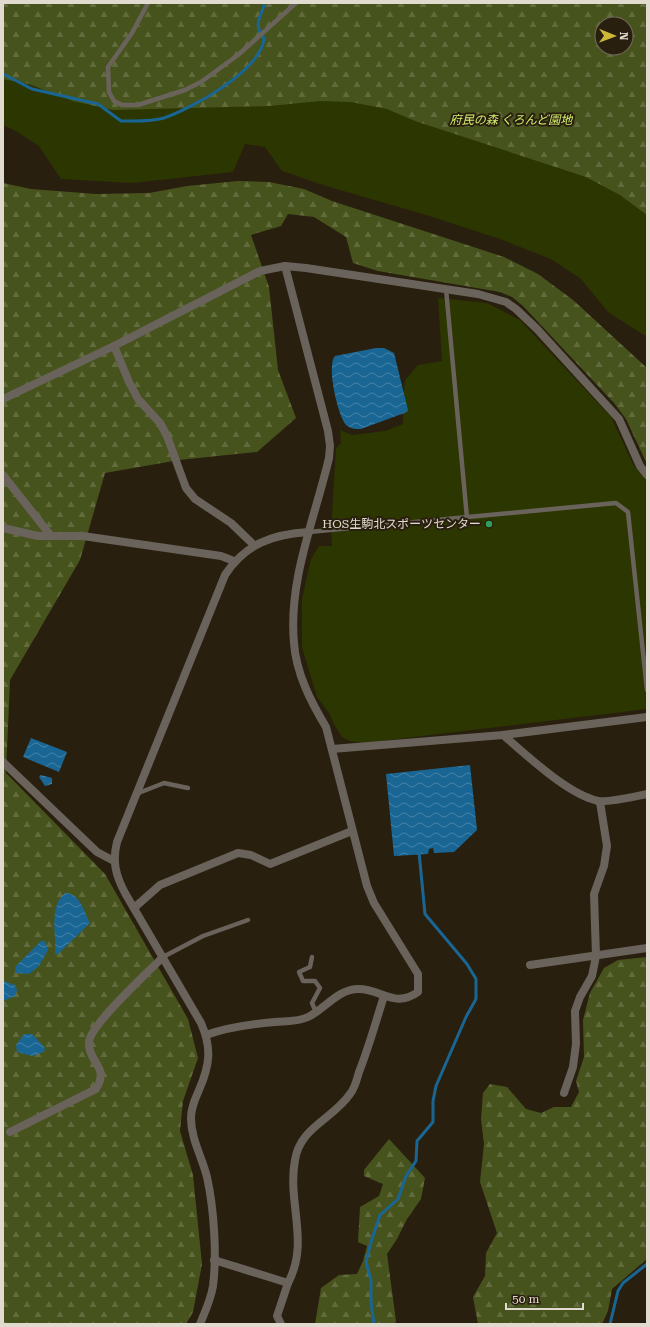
<svg xmlns="http://www.w3.org/2000/svg" width="650" height="1327" viewBox="0 0 650 1327" font-family="'Roboto Serif','Noto Sans JP',serif">
<defs>
<pattern id="forest-firs" width="22" height="20" patternUnits="userSpaceOnUse"><rect width="22" height="20" fill="#47531d"/><path d="M5 1l3.5 6h-7zM16 11l3.5 6h-7z" fill="#616b3d"/></pattern>
<pattern id="water-waves" width="16" height="10" patternUnits="userSpaceOnUse"><rect width="16" height="10" fill="#196695"/><path d="M0 5q4-4 8 0t8 0" fill="none" stroke="#4582a7"/></pattern>
</defs>
<rect width="100%" height="100%" fill="#291f0e"/>
<!-- green -->
<g fill="#2c3600" fill-rule="evenodd">
<path d="M3,3H647V337L608,312L581,279L551,259L497,238L423,214L326,186L282,171L265,147L245,144L233,172L132,183L61,179L39,146L14,130L3,125ZM602,24H626V48H602Z"/>
<polygon points="438,298 487,303 520,320 611,417 634,466 647,480 647,709 364,743 350,741 342,737 335,726 329,713 317,697 302,648 302,600 306,581 311,559 319,546 332,546 331,532 336,448 341,443 340,430 352,435 385,431 403,424 403,399 405,380 418,365 442,361"/>
</g>
<!-- forest -->
<g fill="url(#forest-firs)" fill-rule="evenodd">
<path d="M3,3H647V215L620,195L586,177L415,121L387,109L351,102L320,101L269,106L113,110L73,101L29,84L3,79ZM602,24H626V48H602Z"/>
<polygon points="238,181 269,182 304,189 332,201 504,257 538,274 573,300 647,368 647,464 626,419 614,403 523,306 512,297 500,292 378,271 353,263 346,237 314,217 288,214 281,226 251,235 269,287 278,370 296,418 257,452 179,460 105,473 80,560 10,680 6,773 105,874 188,1019 198,1058 183,1101 180,1131 193,1175 202,1264 193,1312 186,1324 3,1324 3,183 31,189 96,194 149,193 187,186"/>
<polygon points="647,957 647,1259 612,1289 608,1311 602,1324 478,1324 473,1297 485,1276 486,1253 497,1233 480,1182 484,1144 481,1119 483,1093 490,1084 507,1087 526,1109 541,1113 554,1107 571,1107 579,1092 576,1081 584,1057 583,1020 590,993 604,968 618,960"/>
<polygon points="389,1139 425,1178 421,1199 407,1219 397,1239 387,1254 396,1321 395,1324 315,1324 321,1288 339,1275 357,1274 363,1261 367,1246 358,1242 360,1207 379,1196 383,1184 364,1176 364,1170"/>
</g>
<!-- water -->
<g fill="url(#water-waves)">
<path d="M376,348H384L394,353L408,410L407,412L361,429C355,429 351,429 346,425C338,417 326,365 335,356Z"/>
<polygon points="31,738 67,752 59,772 23,757"/>
<polygon points="470,765 477,830 454,852 434,853 433,848 429,849 428,854 394,856 386,774"/>
<polygon points="41,775 52,778 52,784 45,786 39,777"/>
<path d="M65,893C79,892 85,913 90,923L57,955L55,953C57,934 48,908 65,893Z"/>
<polygon points="41,941 45,941 48,950 39,966 29,974 16,973 15,967"/>
<polygon points="3,981 15,985 17,990 15,996 3,1001"/>
<polygon points="24,1034 32,1034 45,1048 44,1052 32,1056 17,1052 16,1045"/>
</g>
<g fill="none" stroke-linecap="round" stroke-linejoin="round">
<!-- stream -->
<g stroke="#196695" stroke-width="3">
<path d="M3,74L32,89L98,104L121,121C134,121 151,122 164,118C191,109 262,70 264,38C253,25 260,18 265,3"/>
<polyline points="374,1324 371,1302 371,1280 366,1262 371,1242 380,1215 398,1199 406,1176 416,1161 417,1141 433,1122 433,1101 436,1086 466,1017 476,999 476,979 467,964 425,914 419,852"/>
<polyline points="610,1324 618,1291 623,1283 647,1264"/>
</g>
<!-- service -->
<g stroke="#6a635c" stroke-width="4.5">
<polyline points="148,3 132,33 108,67 109,92 114,101 122,105 138,105 185,90 201,82 238,55 296,3"/>
<polyline points="446,289 467,518"/>
<polyline points="309,532 616,503 628,512 647,690"/>
<polyline points="136,794 164,783 188,788"/>
<polyline points="163,957 203,936 248,920"/>
<polyline points="312,957 310,967 299,972 303,981 315,981 320,988 312,1003 316,1012"/>
</g>
<!-- minor -->
<g stroke="#6a635c" stroke-width="8">
<polyline points="114,346 129,382 138,399 160,423 167,436 186,488 195,499 231,523 254,545"/>
<polyline points="3,399 114,346 260,271 285,266 306,268 478,294 506,302 516,309 537,329 619,419 640,466 647,475"/>
<polyline points="3,475 51,536"/>
<polyline points="3,528 38,536 83,536 221,556 234,561"/>
<path d="M503,735C528,756 567,794 598,801C607,803 637,796 647,794"/>
<polyline points="332,749 503,735 647,717"/>
<polyline points="3,762 97,852 114,861"/>
<polyline points="134,908 160,885 238,853 251,855 270,864 352,831"/>
<polyline points="530,965 647,948"/>
<path d="M206,1035C228,1027 252,1024 275,1022C285,1021 298,1022 308,1017C325,1009 337,990 357,989C381,988 394,1009 418,992V974L374,903L367,886L326,727C311,702 296,673 294,643C288,580 315,518 329,458L330,446L328,431L285,266"/>
<polyline points="564,1093 573,1067 576,1044 575,1011 580,997 592,976 596,956 594,894 604,866 607,846 600,802"/>
<path d="M10,1132L96,1089C110,1066 88,1063 89,1042C90,1025 149,971 163,957"/>
<path d="M214,1260L288,1283C310,1242 287,1203 295,1160C300,1127 333,1119 350,1094C355,1088 357,1079 359,1072C369,1047 376,1021 384,996"/>
<polyline points="281,1324 277,1316 288,1283"/>
</g>
<!-- tertiary -->
<path stroke="#6a635c" stroke-width="8" d="M200,1324C205,1312 211,1299 213,1286C217,1254 214,1209 207,1177C202,1157 191,1139 191,1118C191,1108 195,1099 199,1090C210,1065 212,1048 201,1023L125,893C116,876 112,862 117,842L225,575C245,544 273,534 309,532"/>
</g>
<!-- markers -->
<circle fill="#2e9e5b" stroke="#291f0e" stroke-width="1.5" cx="489" cy="524" r="4"/>
<g text-anchor="middle" dominant-baseline="central" stroke-width="4" stroke-linejoin="round" paint-order="stroke">
<!-- park labels -->
<g font-size="12" font-style="italic" fill="#d1ee6b" stroke="#291f0e">
<text x="511" y="120">府民の森 くろんど園地</text>
</g>
<!-- poi labels -->
<g font-size="12" fill="#e1dacf" stroke="#291f0e" text-anchor="end">
<text x="481" y="524">HOS生駒北スポーツセンター</text>
</g>
</g>
<!-- border -->
<rect width="650" height="1327" fill="none" stroke="#e1dacf" stroke-width="8"/>
<!-- north arrow -->
<g transform="translate(614 36) rotate(91)"><circle r="19" fill="#291f0e" stroke="#736a5b"/>
<path d="M0-3L7 15L0 10L-7 15Z" fill="#ceb837"/>
<text y="-6" font-size="11" font-weight="bold" text-anchor="middle" fill="#e1dacf">N</text>
</g>
<!-- scale -->
<path d="M506 1303v6h77v-6" fill="none" stroke="#e1dacf" stroke-width="2"/>
<text x="512" y="1303" font-size="12" fill="#e1dacf" stroke="#291f0e" stroke-width="3" paint-order="stroke">50 m</text>
</svg>
